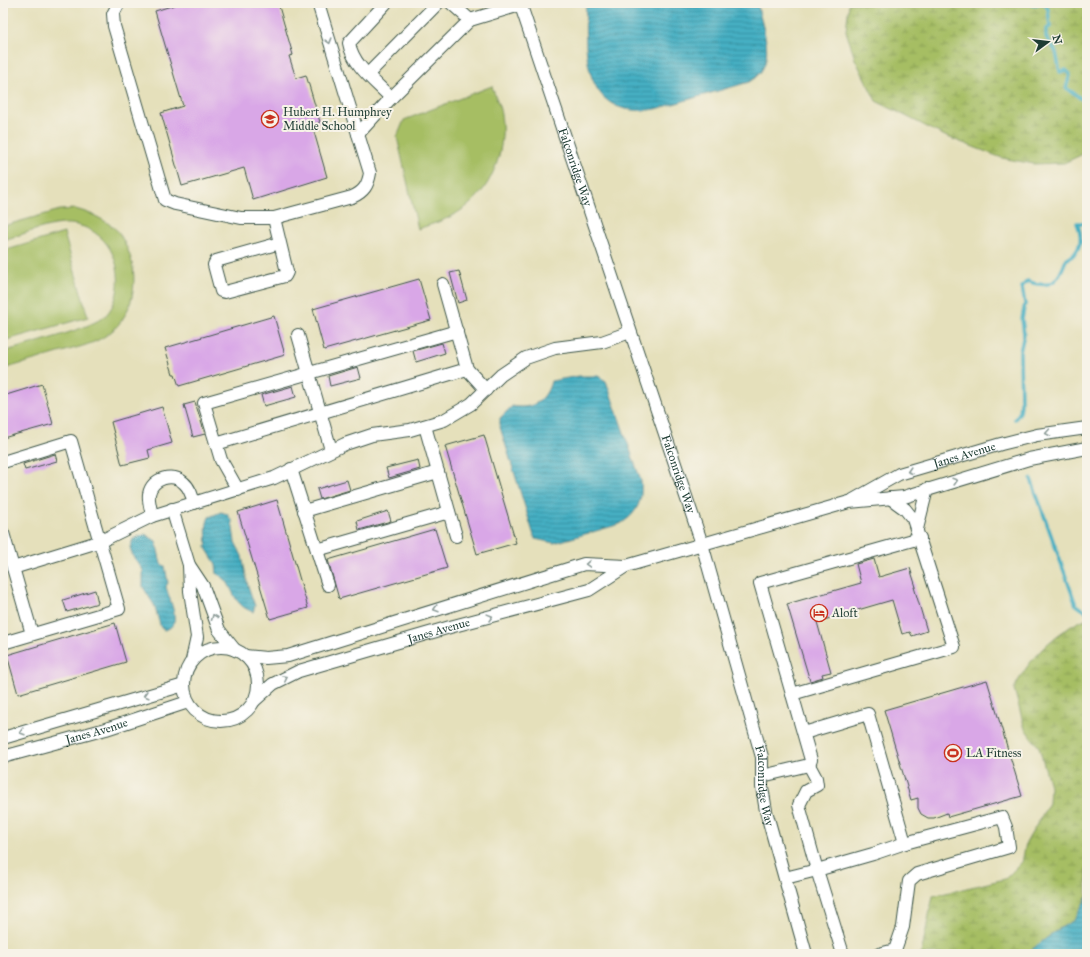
<svg xmlns="http://www.w3.org/2000/svg" width="1090" height="957" viewBox="0 0 1090 957" font-family="'IM FELL Great Primer',serif">
<defs>
<pattern id="wetland-marsh" width="20" height="14" patternUnits="userSpaceOnUse"><rect width="20" height="14" fill="#a6be64"/><path d="M1 5h8M5 5V1M11 12h8M15 12V8" fill="none" stroke="#879c53"/></pattern>
<pattern id="water-rules" width="6" height="5" patternUnits="userSpaceOnUse"><rect width="6" height="5" fill="#45afc3"/><path d="M0 2.5h6" fill="none" stroke="#39909f"/></pattern>
</defs>
<rect width="100%" height="100%" fill="#f7f3e8"/>
<filter id="ink" filterUnits="userSpaceOnUse"><feTurbulence type="fractalNoise" baseFrequency=".025" numOctaves="2"/><feDisplacementMap in="SourceGraphic" scale="8" xChannelSelector="R" yChannelSelector="G"/><feConvolveMatrix kernelMatrix="1 2 1 2 8 2 1 2 1" color-interpolation-filters="sRGB"/></filter>
<filter id="wash" filterUnits="userSpaceOnUse"><feTurbulence type="fractalNoise" baseFrequency=".012" numOctaves="4" result="noise"/><feDisplacementMap in="SourceGraphic" scale="16" xChannelSelector="R" yChannelSelector="G"/><feGaussianBlur stdDeviation="0.9" result="paint"/><feColorMatrix in="noise" values="0 0 0 0 0 0 0 0 0 0 0 0 0 0 0 0 0 1.4 0 .05"/><feComposite in="paint" operator="in"/></filter>
<g filter="url(#wash)">
<rect width="100%" height="100%" fill="#e5e0bb"/>
<!-- wetland -->
<g fill="url(#wetland-marsh)" stroke="#627e4c">
<polygon points="849,3 1087,3 1087,152 1064,163 1034,164 1002,158 945,136 876,101 855,59 846,31"/>
<path d="M1087,618V897L1074,920L1057,930L1026,954H921L933,896L1005,879L1022,862L1026,843L1049,803L1050,786L1039,747L1025,729L1014,689C1029,658 1055,632 1087,618Z"/>
</g>
<!-- garden -->
<g fill="#a6be64" stroke="#627e4c">
<path d="M492,86C495,96 500,106 501,115C507,150 491,193 460,211C447,220 432,224 418,229L397,137L404,120Z"/>
<path d="M75,209C88,212 102,218 113,227C119,231 122,238 125,244C142,275 135,320 102,338C90,345 75,348 62,352C42,358 23,363 3,369V352C25,345 92,329 106,315C111,310 114,303 116,297C125,264 107,228 71,224C51,222 23,235 3,240V226L60,210Z"/>
<polygon points="64,233 88,317 3,341 3,251"/>
</g>
<!-- water -->
<g fill="url(#water-rules)" stroke="#32767c">
<path d="M586,3H757C763,31 779,65 749,82L656,109C583,121 584,55 586,3Z"/>
<path d="M579,376H598L606,381L641,481C643,501 637,514 620,524L554,543L535,539L500,427V418L512,406C532,410 546,401 551,381Z"/>
<path d="M221,512L227,514L232,521L235,542L242,556L248,586L255,606L253,612C228,603 236,582 217,574L216,564L206,548C208,537 204,527 209,517Z"/>
<path d="M145,534L156,541L161,564L165,566L168,583L166,586C168,599 185,626 164,630L161,628L154,605L143,587V570L132,555L130,547L133,539Z"/>
<polygon points="1087,897 1087,954 1026,954 1057,930 1074,920"/>
</g>
<g fill="none" stroke-linecap="round" stroke-linejoin="round">
<!-- stream -->
<g stroke="#45afc3" stroke-width="3.5">
<polyline points="1029,3 1035,5 1040,3"/>
<path d="M1044,3L1048,9L1050,27L1046,29V37L1056,52L1060,72L1066,70L1070,74L1066,88C1074,92 1079,99 1087,102"/>
<path d="M1015,419L1020,412L1021,404L1020,352L1024,334L1022,319L1025,304L1022,287L1027,281C1052,290 1058,282 1066,260C1082,252 1083,237 1077,223H1087"/>
<polyline points="1031,479 1076,605 1087,612"/>
</g>
</g>
<g id="blocks">
<!-- building -->
<g fill="#d9a7e7">
<polygon points="181,3 278,3 293,55 289,56 296,78 306,75 320,122 312,125 327,177 253,200 244,168 182,186 161,113 183,106 155,11"/>
<polygon points="459,271 467,300 458,303 450,273"/>
<polygon points="419,279 431,320 324,350 313,309"/>
<polygon points="274,316 285,355 179,386 175,374 173,374 165,348"/>
<polygon points="442,343 445,353 416,362 413,351"/>
<polygon points="358,367 361,378 330,386 328,376"/>
<polygon points="42,384 53,424 3,438 3,396"/>
<polygon points="293,386 296,397 264,406 261,395"/>
<polygon points="195,402 205,434 193,437 184,405"/>
<polygon points="162,407 172,443 148,450 150,458 122,465 111,422"/>
<polygon points="484,435 516,543 477,554 445,446"/>
<polygon points="55,454 57,461 25,470 23,464"/>
<polygon points="418,460 420,469 389,478 386,468"/>
<polygon points="347,480 350,490 320,499 317,489"/>
<polygon points="277,500 308,608 270,619 238,512"/>
<polygon points="388,511 391,521 359,530 357,521"/>
<polygon points="435,529 447,568 339,599 328,560"/>
<polygon points="874,559 879,577 910,568 916,587 914,587 927,631 912,636 910,632 902,634 892,600 817,622 831,672 822,674 823,677 810,681 787,604 861,583 856,564"/>
<polygon points="95,590 98,603 67,612 63,600"/>
<polygon points="115,623 126,662 18,694 7,655"/>
<polygon points="987,680 1022,796 948,817 947,813 934,818 928,818 921,814 918,808 918,798 911,800 884,710"/>
</g>
</g>
</g>
<g filter="url(#ink)">
<use href="#blocks" fill-opacity="0" stroke="#3d5548" stroke-width="1"/>
<g fill="none" stroke-linecap="round" stroke-linejoin="round">
<defs>
<g id="minor">
<polyline points="119,3 113,14 114,26 165,200 175,204 241,218 274,218"/>
<polyline points="318,3 358,134"/>
<path d="M386,3L349,43C353,66 376,82 391,98"/>
<polyline points="451,3 470,20"/>
<path id="s1" d="M520,3L702,544L762,757V787L766,811L806,954"/>
<polyline points="368,74 438,3"/>
<path d="M280,243L216,261L214,265L221,291L225,292L285,276L287,272L274,218L352,197C364,192 368,185 370,173L358,134L391,98L470,20L520,5"/>
<polyline points="443,284 467,369 486,390"/>
<polyline points="298,335 331,450"/>
<polyline points="425,426 456,536"/>
<polyline points="216,444 467,369"/>
<polyline points="3,462 71,441 119,609 3,643"/>
<polyline points="291,469 328,585"/>
<polyline points="238,490 221,460 204,403 457,331"/>
<path id="s2" d="M853,500L899,474L1001,444L1037,435L1087,428"/>
<polyline points="172,509 189,565 203,586 219,630 235,650"/>
<polyline points="304,511 438,472"/>
<path d="M152,516C151,509 148,501 149,494C152,478 173,472 184,483C190,488 192,496 194,503"/>
<polyline points="917,529 927,489"/>
<polyline points="3,533 32,634"/>
<polyline points="317,550 449,512"/>
<polyline points="189,565 190,591 197,637 192,660"/>
<polyline points="13,568 101,541 152,516 274,478 345,444 372,435 410,430 444,420 471,404 501,375 526,358 555,348 602,342 630,332"/>
<circle cx="221" cy="684" r="37"/>
<polyline points="245,656 266,658 288,656 584,564 626,566"/>
<polyline points="792,694 760,583 920,538"/>
<path id="s3" d="M254,701L273,684L299,671L450,627L589,590L626,566L849,502L904,497L1029,459L1087,448"/>
<polyline points="804,733 868,714 905,843 1002,817 1006,827 1009,847 917,874 909,881 903,927 895,950 879,954"/>
<polyline points="3,738 184,685"/>
<path id="s4" d="M3,757L106,729L188,702"/>
<polyline points="762,776 809,765 811,760 792,694 954,647 913,519 905,509 890,498"/>
<polyline points="785,878 817,870 799,805 806,791 817,785 816,778 809,765"/>
<polyline points="843,954 817,870 873,854 905,843"/>
</g>
</defs>
<!-- minor casing -->
<use href="#minor" stroke="#3d5548" stroke-width="14"/>
<!-- minor -->
<use href="#minor" stroke="#fff" stroke-width="12"/>
</g>
<!-- one-way arrows -->
<defs><path id="oneway-chevron" d="M-2-3.5L2.5 0L-2 3.5" fill="none" stroke-width="1.6" stroke-linecap="round" stroke-linejoin="round"/></defs>
<g stroke="#8f9e9a">
<use href="#oneway-chevron" transform="translate(329 41) rotate(74)"/>
<use href="#oneway-chevron" transform="translate(1048 433) rotate(170)"/>
<use href="#oneway-chevron" transform="translate(910 471) rotate(163)"/>
<use href="#oneway-chevron" transform="translate(955 481) rotate(-17)"/>
<use href="#oneway-chevron" transform="translate(588 564) rotate(178)"/>
<use href="#oneway-chevron" transform="translate(436 609) rotate(162)"/>
<use href="#oneway-chevron" transform="translate(214 617) rotate(-112)"/>
<use href="#oneway-chevron" transform="translate(490 617) rotate(-15)"/>
<use href="#oneway-chevron" transform="translate(285 678) rotate(-27)"/>
<use href="#oneway-chevron" transform="translate(146 695) rotate(164)"/>
<use href="#oneway-chevron" transform="translate(22 732) rotate(163)"/>
</g>
</g>
<!-- icons -->
<defs>
<symbol id="school-ring" viewBox="-11 -11 22 22"><circle r="9.5" fill="#f7f3e8" stroke="#c8321e" stroke-width="1.5"/><path d="M0-5L7-2L0 1L-7-2ZM-4 1L0 2.5L4 1V4Q0 6-4 4Z" fill="#c8321e"/></symbol>
<symbol id="hotel-ring" viewBox="-11 -11 22 22"><circle r="9.5" fill="#f7f3e8" stroke="#c8321e" stroke-width="1.5"/><path d="M-6-4.5h1.5V1H6V5H4.5V3h-9V5H-6ZM-4 0a1.8 1.8 0 1 1 3.6 0ZM.5 0V-2.5h3Q6-2.5 6 0Z" fill="#c8321e"/></symbol>
<symbol id="stadium-ring" viewBox="-11 -11 22 22"><circle r="9.5" fill="#f7f3e8" stroke="#c8321e" stroke-width="1.5"/><path d="M0-5a6.5 5 0 1 0 0 10a6.5 5 0 1 0 0-10ZM-3.5-1.8h7v3.6h-7Z" fill="#c8321e"/></symbol>
</defs>
<g fill-rule="evenodd">
<use href="#school-ring" x="260" y="109" width="20" height="20"/>
<use href="#hotel-ring" x="809" y="603" width="20" height="20"/>
<use href="#stadium-ring" x="943" y="743" width="20" height="20"/>
</g>
<g text-anchor="middle" dominant-baseline="central" stroke-width="4" stroke-linejoin="round" paint-order="stroke">
<!-- poi labels -->
<g font-size="12" fill="#1f3d34" stroke="#f7f3e8" text-anchor="start">
<text x="283" y="112">Hubert H. Humphrey<tspan x="283" dy="14">Middle School</tspan></text>
<text x="832" y="613">Aloft</text>
<text x="966" y="753">LA Fitness</text>
</g>
<!-- street labels -->
<g font-size="12" fill="#1f3d34" stroke="#f7f3e8">
<text stroke="none"><textPath href="#s1" startOffset="173">Falconridge Way</textPath></text>
<text stroke="none"><textPath href="#s2" startOffset="121">Janes Avenue</textPath></text>
<text stroke="none"><textPath href="#s1" startOffset="497">Falconridge Way</textPath></text>
<text stroke="none"><textPath href="#s3" startOffset="200">Janes Avenue</textPath></text>
<text stroke="none"><textPath href="#s4" startOffset="97">Janes Avenue</textPath></text>
<text stroke="none"><textPath href="#s1" startOffset="821">Falconridge Way</textPath></text>
</g>
</g>
<!-- margin -->
<rect width="1090" height="957" fill="none" stroke="#f7f3e8" stroke-width="16"/>
<!-- north arrow -->
<g transform="translate(1048 42) rotate(75)" stroke="#f7f3e8" stroke-width="3" paint-order="stroke">
<path d="M0-3L7 15L0 10L-7 15Z" fill="#1f3d34"/>
<text y="-6" font-size="11" font-weight="bold" text-anchor="middle" fill="#1f3d34">N</text>
</g>
</svg>
